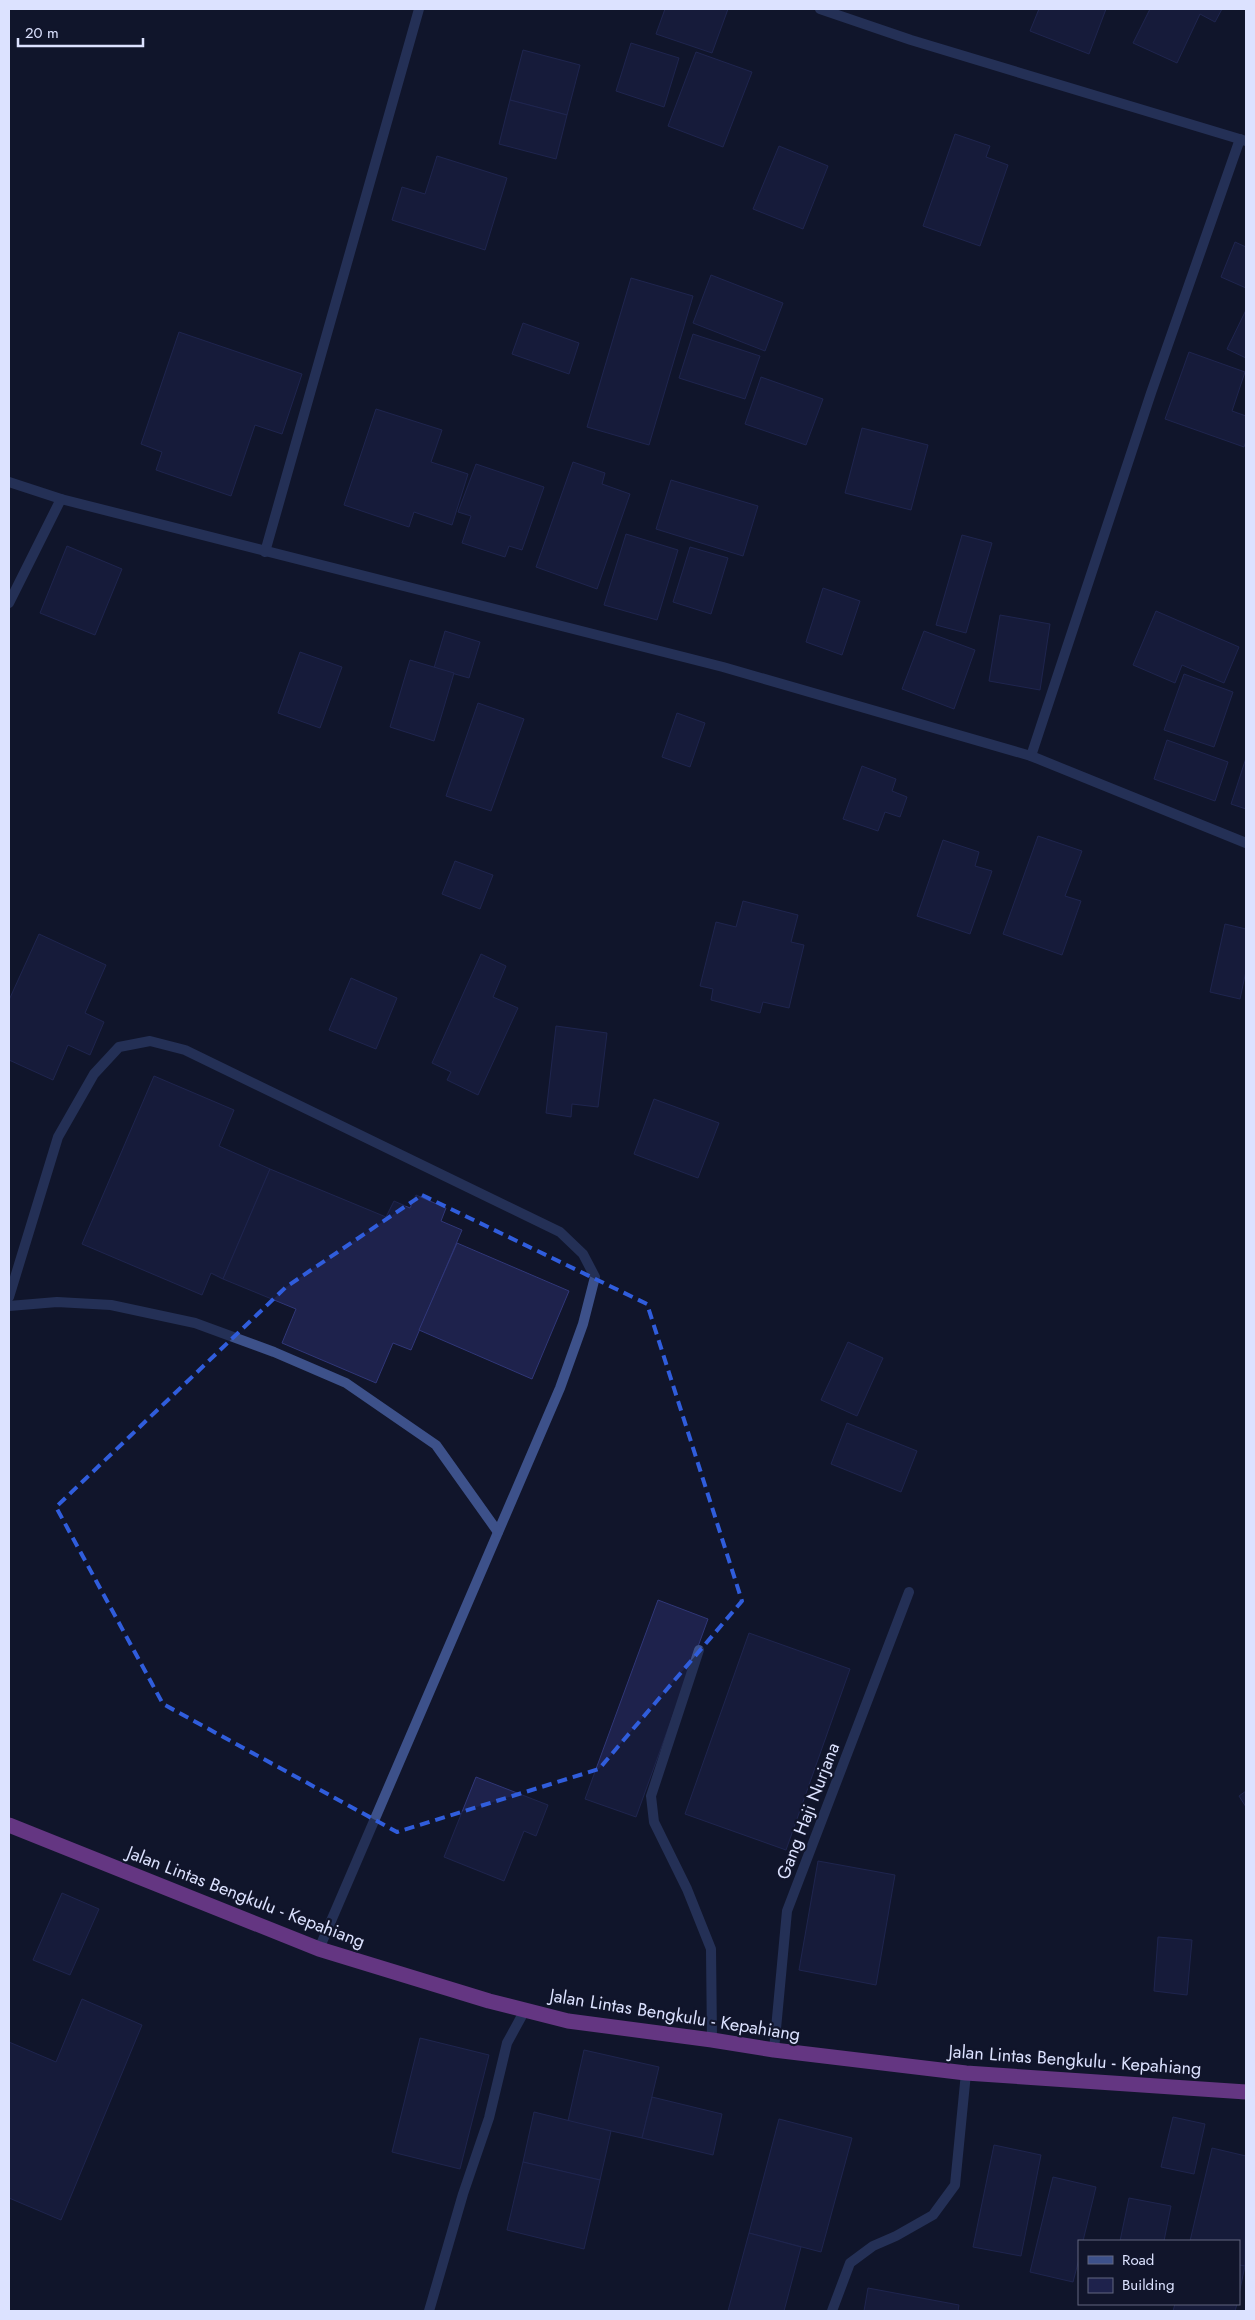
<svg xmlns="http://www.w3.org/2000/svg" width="1255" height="2320" viewBox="0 0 1255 2320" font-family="Jost,sans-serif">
<rect width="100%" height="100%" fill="#11152b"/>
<!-- building -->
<g fill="#1e224c" stroke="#303778">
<polygon points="665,9 728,9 712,53 656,34"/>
<polygon points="1039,9 1106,9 1089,54 1030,31"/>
<polygon points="1150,9 1222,9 1215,22 1200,14 1177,63 1133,43"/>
<polygon points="631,43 679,58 664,107 616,91"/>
<polygon points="523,50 580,65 567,115 510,100"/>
<polygon points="696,52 752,72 723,147 668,126"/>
<polygon points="510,100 567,115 556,159 499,144"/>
<polygon points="955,134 990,146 986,157 1008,165 980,246 923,226"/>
<polygon points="779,146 828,166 803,229 753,209"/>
<polygon points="437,156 507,178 485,250 392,220 402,187 425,194"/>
<polygon points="1235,242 1246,247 1246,288 1221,277"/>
<polygon points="711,275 783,303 765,351 693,323"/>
<polygon points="631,278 693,296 649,445 587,427"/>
<polygon points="1246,310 1246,358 1227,349"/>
<polygon points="523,323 579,343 569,374 512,354"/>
<polygon points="179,332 302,374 282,434 255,425 231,496 156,470 162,452 141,444"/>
<polygon points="693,334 760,356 745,399 679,378"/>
<polygon points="1189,352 1245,372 1232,411 1246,416 1246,441 1244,447 1165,419"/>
<polygon points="761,377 823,399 806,445 745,424"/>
<polygon points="376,409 442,430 431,462 468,474 452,525 414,512 409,527 344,505"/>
<polygon points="862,428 928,445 911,510 845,493"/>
<polygon points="573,462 605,473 602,484 630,494 597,589 536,567"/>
<polygon points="476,464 544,487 522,550 509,546 505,557 462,543 471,516 458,512"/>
<polygon points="671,480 758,506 743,556 656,529"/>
<polygon points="626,534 678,550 657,620 604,605"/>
<polygon points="962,535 992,543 966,633 936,625"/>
<polygon points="67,546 122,569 95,635 40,613"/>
<polygon points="690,547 728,558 711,614 673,602"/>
<polygon points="823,588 860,601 842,655 806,642"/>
<polygon points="1156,611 1239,647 1224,683 1182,665 1175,683 1133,665"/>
<polygon points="1000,615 1050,624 1040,690 989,681"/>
<polygon points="445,631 480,642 469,678 434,668"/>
<polygon points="924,631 975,650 954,709 902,689"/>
<polygon points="300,652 342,667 320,728 278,713"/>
<polygon points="410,660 454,673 434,741 390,727"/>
<polygon points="1184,674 1233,692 1214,747 1164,730"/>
<polygon points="478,703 524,719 491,811 446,796"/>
<polygon points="677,713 705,723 690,767 662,757"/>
<polygon points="1167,740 1228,762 1215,801 1154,779"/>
<polygon points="1246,758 1246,809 1231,804"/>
<polygon points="862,766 896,779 892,791 907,797 900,817 885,812 878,831 843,819"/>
<polygon points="1038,836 1082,851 1065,896 1081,901 1062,955 1003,934"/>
<polygon points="943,840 979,852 975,866 992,871 970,934 917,916"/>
<polygon points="455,861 493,875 480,909 442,894"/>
<polygon points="743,901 798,915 791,942 804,945 789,1008 763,1002 760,1013 711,1000 713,989 700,986 716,922 736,927"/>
<polygon points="1225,924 1246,929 1246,971 1240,999 1210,992"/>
<polygon points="39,934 106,965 85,1013 104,1022 90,1055 68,1045 53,1080 9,1060 9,1000"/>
<polygon points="481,954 506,966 493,997 518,1008 478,1095 447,1080 451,1072 432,1063"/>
<polygon points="351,978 397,998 376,1049 329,1030"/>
<polygon points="556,1026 607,1033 598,1107 572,1104 571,1117 546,1113"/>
<polygon points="154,1076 234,1110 219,1146 270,1169 223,1279 211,1273 202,1295 82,1244"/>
<polygon points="654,1099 719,1123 698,1178 634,1154"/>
<polygon points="270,1169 386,1217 394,1201 410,1208 416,1195 446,1208 441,1221 462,1230 411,1350 393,1343 376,1383 282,1343 296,1309 223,1279"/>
<polygon points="457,1243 569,1291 532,1379 419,1330"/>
<polygon points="848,1342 883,1358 857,1416 821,1400"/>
<polygon points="847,1423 917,1451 901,1492 831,1464"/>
<polygon points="658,1600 708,1619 636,1817 585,1799"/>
<polygon points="749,1633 850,1669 786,1850 685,1814"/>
<polygon points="476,1777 548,1805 536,1836 524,1831 504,1881 444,1857"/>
<polygon points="1246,1791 1246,1807 1239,1796"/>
<polygon points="818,1861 895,1875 876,1985 799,1970"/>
<polygon points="62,1893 99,1909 70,1975 33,1960"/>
<polygon points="1158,1937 1192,1940 1187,1995 1154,1991"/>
<polygon points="82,1999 142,2025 61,2220 9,2198 9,2042 56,2062"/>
<polygon points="420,2038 489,2055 460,2169 392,2152"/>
<polygon points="584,2050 659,2067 642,2138 568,2121"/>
<polygon points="652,2097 722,2114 713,2155 642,2138"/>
<polygon points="534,2112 611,2131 600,2180 523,2162"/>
<polygon points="1173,2117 1205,2124 1194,2174 1161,2167"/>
<polygon points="779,2119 852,2138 821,2252 749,2233"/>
<polygon points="994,2145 1041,2155 1021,2256 973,2247"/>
<polygon points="1212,2148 1246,2156 1245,2266 1239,2265 1239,2241 1190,2241"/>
<polygon points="523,2162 600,2180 584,2249 507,2230"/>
<polygon points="1053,2177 1096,2187 1083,2241 1079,2241 1079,2259 1073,2282 1030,2272"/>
<polygon points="1129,2198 1171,2206 1164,2241 1120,2241"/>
<polygon points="749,2233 801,2247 784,2311 728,2311"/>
<polygon points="1239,2265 1245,2266 1239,2294"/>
<polygon points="868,2288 959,2305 958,2311 864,2311"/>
<polygon points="1175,2304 1237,2304 1235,2311 1173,2311"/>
</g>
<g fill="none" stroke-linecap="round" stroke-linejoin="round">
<!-- service -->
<g stroke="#3d518a" stroke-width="10">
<polyline points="9,1297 58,1137 94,1074 119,1047 150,1041 185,1050 560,1232 583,1254 595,1277 583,1324 560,1388 319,1949"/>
<polyline points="9,1306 57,1302 111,1305 195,1323 274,1352 346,1383 436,1445 498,1532"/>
<polyline points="699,1650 651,1796 654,1822 687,1889 711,1949 712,2040"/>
<polyline points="832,2311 850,2263 873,2246 896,2236 933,2215 955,2185 966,2073"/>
</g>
<!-- minor -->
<g stroke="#3d518a" stroke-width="10">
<polyline points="820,9 911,40 1246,141"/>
<polyline points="9,482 61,499 723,667 1031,756 1246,843"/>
<polyline points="265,552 419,9"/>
<polyline points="9,603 61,499"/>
<polyline points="1031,756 1151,393 1240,139"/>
<polyline points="774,2050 787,1911 909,1592"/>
<polyline points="429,2311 463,2194 489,2118 507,2043 525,2010"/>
</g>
<!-- trunk -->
<polyline stroke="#ca5eea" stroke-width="15" points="9,1825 319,1949 489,2001 568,2021 712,2040 774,2050 966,2073 1246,2092"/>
</g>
<!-- marked area -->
<path d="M0 0H1255V2320H0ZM422,1195L647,1304L742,1601L599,1769L397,1832L163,1704L56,1507L286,1287Z" fill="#11152b" fill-opacity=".55" fill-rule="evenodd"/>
<path fill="none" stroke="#305ddc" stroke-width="4" stroke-dasharray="10 6" stroke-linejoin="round" d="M422,1195L647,1304L742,1601L599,1769L397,1832L163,1704L56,1507L286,1287Z"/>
<g text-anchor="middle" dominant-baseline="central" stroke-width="4.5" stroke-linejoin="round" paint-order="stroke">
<!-- street labels -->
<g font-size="18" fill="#dce2ff" stroke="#11152b">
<text transform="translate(808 1811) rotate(-69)">Gang Haji Nurjana</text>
<text transform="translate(246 1897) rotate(21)">Jalan Lintas Bengkulu - Kepahiang</text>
<text transform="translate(675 2015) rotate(9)">Jalan Lintas Bengkulu - Kepahiang</text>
<text transform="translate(1075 2060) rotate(4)">Jalan Lintas Bengkulu - Kepahiang</text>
</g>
</g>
<!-- border -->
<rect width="1255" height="2320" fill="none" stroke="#dce2ff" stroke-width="20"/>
<!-- legend -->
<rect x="1078" y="2240" width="162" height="65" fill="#11152b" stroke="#626780"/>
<rect x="1088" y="2256" width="25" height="8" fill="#3d518a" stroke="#626780"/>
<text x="1122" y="2265" font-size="15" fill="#dce2ff">Road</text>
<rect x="1088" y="2278" width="25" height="15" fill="#1e224c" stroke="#626780"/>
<text x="1122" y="2290" font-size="15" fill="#dce2ff">Building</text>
<!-- scale -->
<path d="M18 38v8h125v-8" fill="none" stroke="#dce2ff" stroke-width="2.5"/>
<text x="25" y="38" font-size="15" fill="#dce2ff" stroke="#11152b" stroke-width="4" paint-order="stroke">20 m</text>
</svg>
